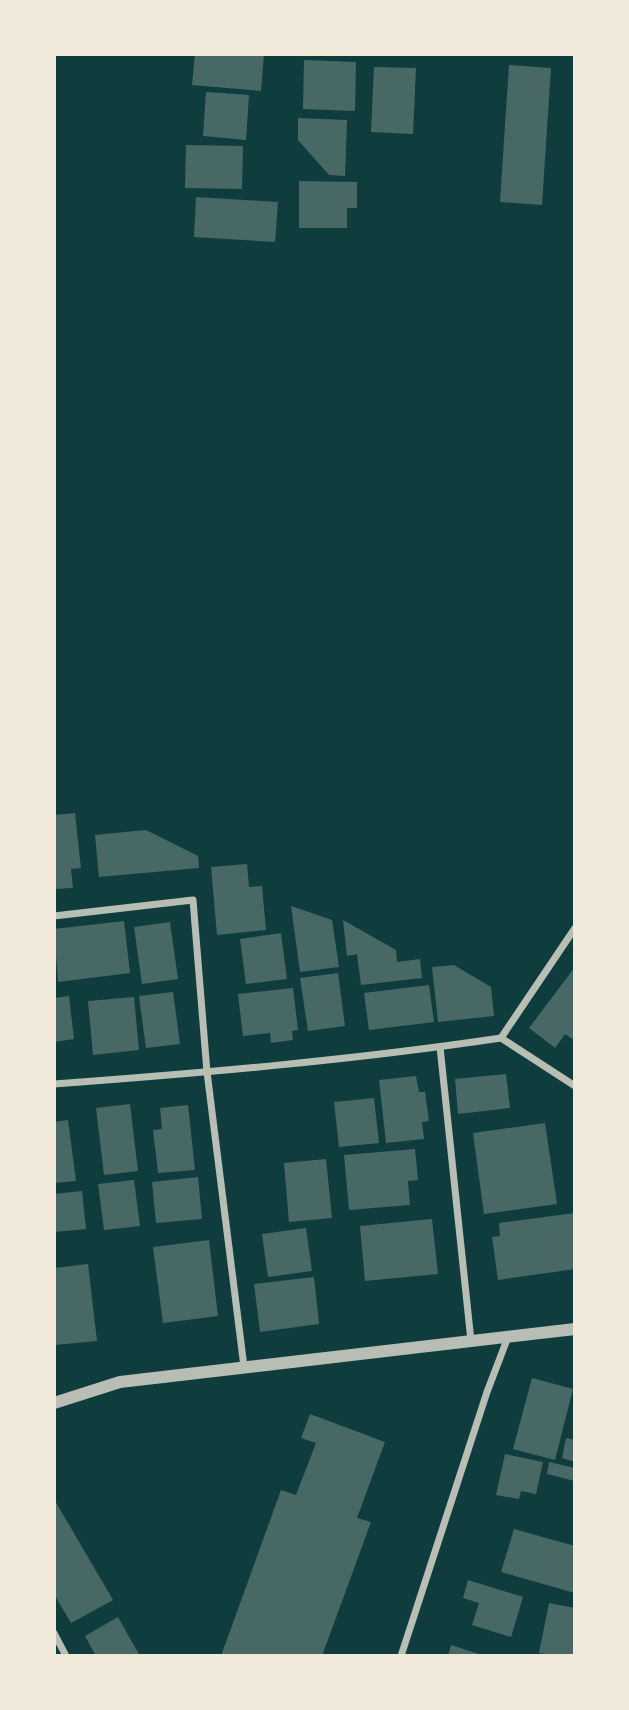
<svg xmlns="http://www.w3.org/2000/svg" width="629" height="1710" viewBox="0 0 629 1710" font-family="Inter,sans-serif">
<rect width="100%" height="100%" fill="#0f3d3e"/>
<!-- building -->
<g fill="#486865">
<polygon points="195,54 264,54 261,91 192,85"/>
<polygon points="304,60 356,62 355,111 303,109"/>
<polygon points="509,65 551,68 542,205 500,202"/>
<polygon points="374,67 416,68 413,134 371,132"/>
<polygon points="206,92 249,95 246,140 203,136"/>
<polygon points="298,118 347,120 345,176 329,175 298,140"/>
<polygon points="186,145 243,146 242,189 185,188"/>
<polygon points="299,181 357,182 357,208 347,208 347,228 299,228"/>
<polygon points="196,197 278,202 275,242 194,237"/>
<polygon points="75,813 81,868 71,869 73,888 54,889 54,815"/>
<polygon points="146,830 198,856 199,868 99,877 95,835"/>
<polygon points="247,864 249,887 262,886 266,930 217,935 211,867"/>
<polygon points="291,906 332,920 339,967 300,972"/>
<polygon points="343,920 396,950 397,962 420,959 422,978 361,985 357,954 347,956"/>
<polygon points="124,921 130,973 58,982 54,929"/>
<polygon points="170,922 178,979 142,984 134,927"/>
<polygon points="281,933 287,979 246,984 240,939"/>
<polygon points="454,965 491,987 494,1016 438,1022 432,967"/>
<polygon points="575,967 575,1041 565,1034 555,1048 529,1028"/>
<polygon points="338,973 345,1026 308,1031 300,978"/>
<polygon points="429,985 434,1022 369,1030 364,993"/>
<polygon points="293,988 298,1030 292,1031 293,1040 271,1043 270,1033 243,1036 238,994"/>
<polygon points="173,992 180,1044 146,1048 139,996"/>
<polygon points="69,996 74,1039 54,1042 54,998"/>
<polygon points="134,997 139,1050 93,1055 88,1001"/>
<polygon points="506,1074 510,1108 458,1114 455,1079"/>
<polygon points="416,1076 419,1092 425,1092 429,1121 422,1122 424,1139 386,1143 379,1080"/>
<polygon points="374,1098 379,1143 339,1147 334,1102"/>
<polygon points="130,1104 138,1171 104,1175 96,1108"/>
<polygon points="188,1105 195,1170 158,1173 153,1130 162,1129 160,1108"/>
<polygon points="68,1120 76,1181 54,1183 54,1122"/>
<polygon points="545,1123 557,1204 484,1214 473,1133"/>
<polygon points="415,1149 418,1180 408,1181 410,1205 349,1210 344,1155"/>
<polygon points="326,1159 332,1218 289,1222 284,1163"/>
<polygon points="198,1177 202,1219 156,1223 152,1182"/>
<polygon points="134,1180 140,1226 104,1230 98,1184"/>
<polygon points="82,1191 86,1229 54,1232 54,1194"/>
<polygon points="575,1213 575,1269 498,1280 492,1237 500,1236 499,1223"/>
<polygon points="432,1219 438,1274 365,1281 360,1226"/>
<polygon points="306,1228 312,1271 268,1277 262,1234"/>
<polygon points="209,1240 218,1316 163,1323 153,1247"/>
<polygon points="88,1264 97,1341 54,1345 54,1268"/>
<polygon points="314,1277 319,1324 260,1332 254,1284"/>
<polygon points="532,1378 573,1389 555,1460 513,1449"/>
<polygon points="310,1414 385,1442 357,1518 371,1522 322,1656 221,1656 281,1490 296,1495 316,1443 301,1438"/>
<polygon points="566,1438 575,1440 575,1462 562,1458"/>
<polygon points="505,1454 543,1462 536,1494 521,1491 519,1499 496,1495"/>
<polygon points="549,1462 575,1468 575,1481 547,1474"/>
<polygon points="54,1499 113,1600 71,1623 54,1594"/>
<polygon points="514,1529 575,1546 575,1593 501,1572"/>
<polygon points="468,1580 523,1597 511,1637 472,1625 479,1603 463,1598"/>
<polygon points="549,1603 575,1608 575,1656 555,1656 539,1653"/>
<polygon points="118,1617 140,1656 96,1656 85,1636"/>
<polygon points="451,1645 482,1655 482,1656 448,1656"/>
</g>
<g fill="none" stroke-linecap="round" stroke-linejoin="round">
<!-- minor -->
<g stroke="#b8beb3" stroke-width="7">
<polyline points="54,916 193,900 207,1072 244,1367"/>
<polyline points="501,1038 575,1086"/>
<polyline points="440,1047 471,1341"/>
<path d="M54,1084C203,1073 353,1060 501,1038L575,928"/>
<polyline points="54,1633 66,1656"/>
<polyline points="401,1656 487,1392 508,1337"/>
</g>
<!-- tertiary -->
<polyline stroke="#b8beb3" stroke-width="12" points="54,1403 120,1382 575,1329"/>
</g>
<!-- border -->
<rect width="629" height="1710" fill="none" stroke="#f1e9da" stroke-width="112"/>
</svg>
